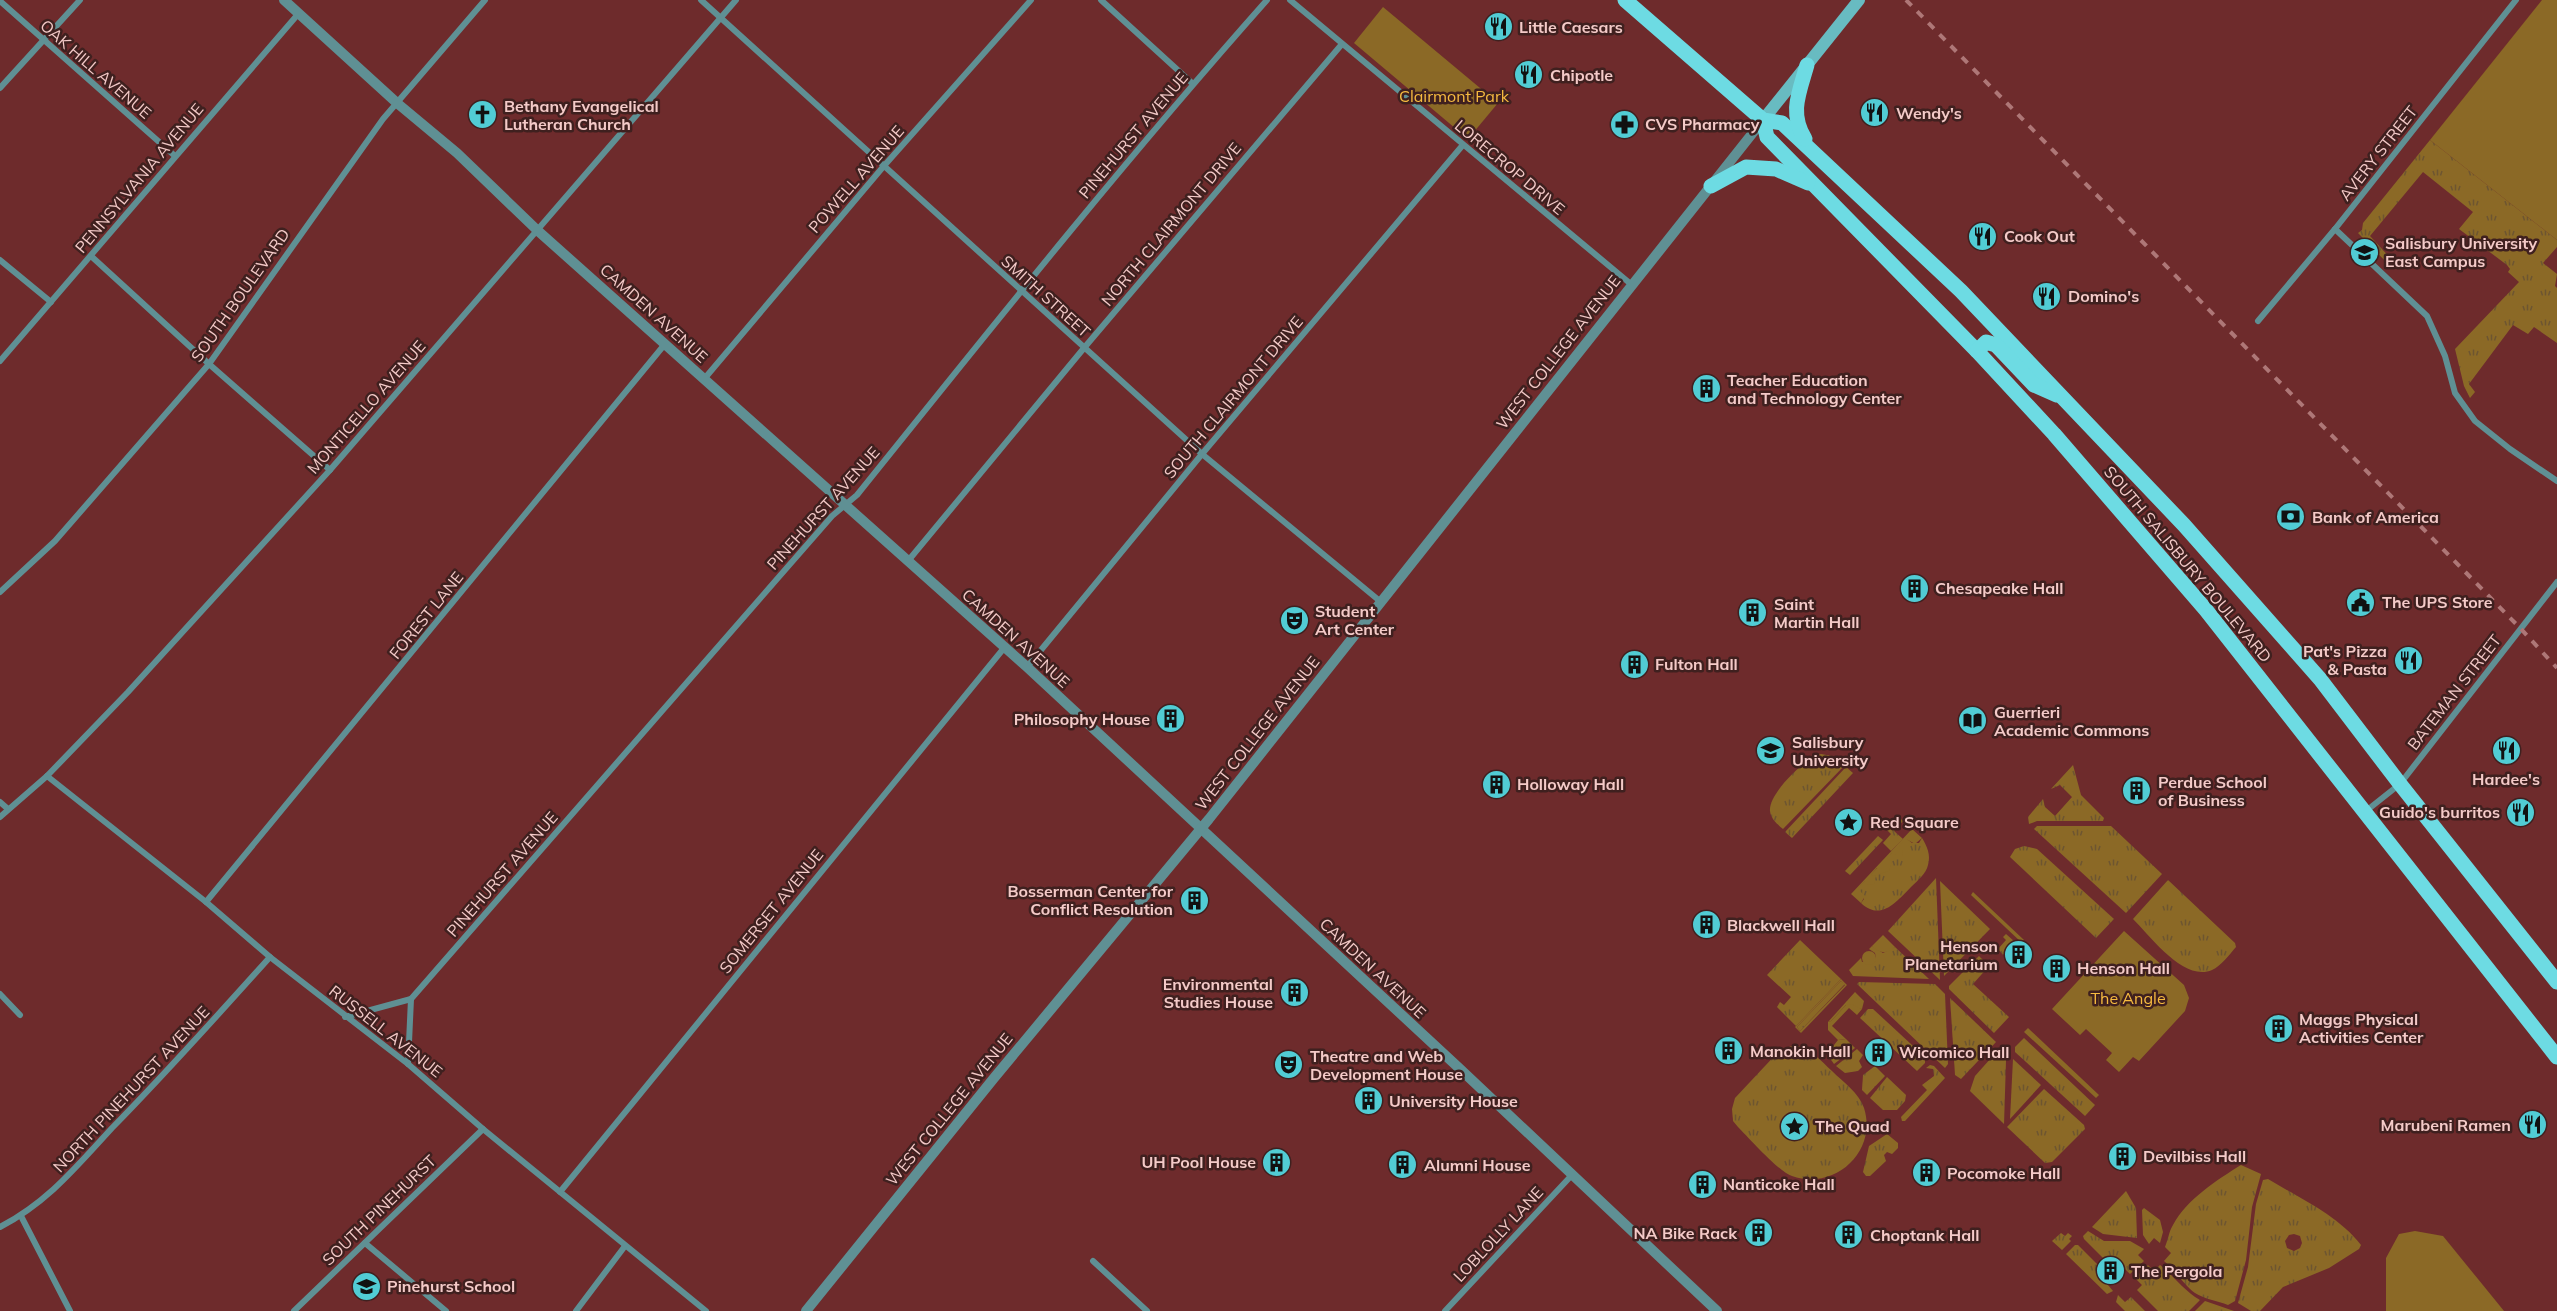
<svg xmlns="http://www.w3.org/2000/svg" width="2557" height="1311" viewBox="0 0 2557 1311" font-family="Mulish,sans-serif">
<defs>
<pattern id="grass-tufts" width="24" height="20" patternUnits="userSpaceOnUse" patternTransform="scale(1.5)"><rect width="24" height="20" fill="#8b6926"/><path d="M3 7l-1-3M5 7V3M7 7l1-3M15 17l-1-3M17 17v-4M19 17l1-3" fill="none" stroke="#6d5530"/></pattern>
</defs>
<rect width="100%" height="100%" fill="#6e2b2c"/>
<!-- grass -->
<g fill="url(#grass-tufts)" fill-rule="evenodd">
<polygon points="2430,140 2557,240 2557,247 2543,263 2557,274 2555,286 2557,288 2557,343 2534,327 2528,334 2513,325 2469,384 2475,392 2470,398 2464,386 2455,349 2519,282 2508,272 2510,269 2507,265 2459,229 2473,212 2423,172 2370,236 2394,262 2390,266 2358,233 2362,230 2363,223"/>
<path d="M1821,754L1832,756L1844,766L1783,829C1777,824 1771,819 1770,811C1768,794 1805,758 1821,754Z"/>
<polygon points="2073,765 2081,795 2104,818 2103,821 2037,821 2029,824 2028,817 2043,799 2045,807 2055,816 2072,797 2060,785 2051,789"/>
<polygon points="1846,767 1853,773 1792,838 1785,832"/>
<polygon points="1897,815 1903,821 1894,831 1903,839 1891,851 1883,843 1891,834 1885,828"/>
<polygon points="2037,826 2111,826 2162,874 2126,913 2034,829"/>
<polygon points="1878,836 1883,840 1850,875 1845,871"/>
<path d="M1906,838L1912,843H1919L1922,838C1927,846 1931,855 1928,865C1926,874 1918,880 1911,887C1897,901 1881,922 1861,903L1864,899L1857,889Z"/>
<polygon points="2024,846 2037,849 2114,919 2096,938 2010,857 2015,849"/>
<polygon points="1936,878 1940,980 1888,931"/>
<path d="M2168,880L2235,943L2236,947C2229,955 2221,966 2212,970C2184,982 2151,937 2133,919Z"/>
<polygon points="1940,881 1990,929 1944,976"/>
<polygon points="2006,934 2015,942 2003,955 1998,949 2006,940 2003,937"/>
<polygon points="1800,940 1841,979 1796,1026 1777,1007 1780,1002 1784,1005 1791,997 1767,975"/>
<polygon points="1872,946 1883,953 1895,947 1929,979 1853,976 1849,970 1861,958 1862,962 1876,958 1875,953 1869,949"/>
<polygon points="1979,956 1989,966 1973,984 2009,1017 1994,1033 1949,989 1949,986"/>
<polygon points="1841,981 1845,984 1800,1031 1797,1027"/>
<polygon points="1859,982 1935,984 1945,994 1948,1064 1945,1068 1857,984"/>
<polygon points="1855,992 1864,1001 1862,1009 1846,1005 1831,1021 1828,1022"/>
<polygon points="1950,998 1996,1042 1961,1079 1955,1075"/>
<polygon points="1868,1009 1873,1009 1925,1057 1925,1063 1917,1071 1860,1018"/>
<polygon points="2024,1038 2095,1105 2085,1116 2015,1052 2015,1047"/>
<polygon points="1846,1039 1855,1048 1834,1064 1827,1054 1838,1040"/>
<path d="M1795,1045C1811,1049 1820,1060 1832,1071C1843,1082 1859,1093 1864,1108C1878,1152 1834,1191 1792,1176C1779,1172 1749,1138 1738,1127L1733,1121L1732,1109L1735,1098L1780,1050Z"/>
<polygon points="2000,1048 2003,1048 2006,1061 2004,1124 1970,1091 1975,1076"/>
<polygon points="1857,1049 1863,1055 1859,1061 1862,1067 1858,1071 1845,1073 1836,1066"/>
<polygon points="2013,1059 2041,1085 2010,1119"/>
<polygon points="1930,1065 1934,1066 1945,1078 1905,1121 1902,1121 1901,1117 1927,1090 1922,1085 1934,1076 1933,1069 1926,1068"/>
<polygon points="1875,1066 1885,1076 1867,1095 1862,1090 1863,1075"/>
<polygon points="1887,1077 1906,1095 1905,1101 1897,1110 1883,1110 1870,1098"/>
<polygon points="2044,1089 2084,1125 2085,1129 2052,1162 2045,1163 2007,1127"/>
<polygon points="1887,1134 1898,1143 1898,1148 1892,1154 1887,1152 1884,1155 1886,1161 1870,1176 1866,1176 1863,1172 1869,1146"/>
<path d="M2241,1165L2261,1174L2252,1207L2246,1260L2235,1301L2228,1305C2218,1301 2204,1299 2195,1293C2185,1286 2175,1270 2164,1261L2171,1253L2165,1247C2168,1240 2169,1231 2173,1225C2187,1199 2217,1180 2241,1165Z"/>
<path d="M2268,1179C2299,1198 2338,1215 2361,1245L2359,1249L2329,1268L2283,1287L2260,1311H2251L2238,1303L2248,1267L2256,1204L2263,1180ZM2294,1234L2300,1236L2302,1243L2300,1248L2294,1251L2287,1248L2285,1241L2289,1235Z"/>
<polygon points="2126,1191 2136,1208 2137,1238 2103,1234 2092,1227"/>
<polygon points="2144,1208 2160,1220 2163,1232 2160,1243 2154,1238 2149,1244 2143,1235 2142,1210"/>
<polygon points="2088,1231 2104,1241 2130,1241 2144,1249 2138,1255 2144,1261 2130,1274 2124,1268 2119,1274 2084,1239 2083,1236"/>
<polygon points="2061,1233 2065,1236 2068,1233 2072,1236 2069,1239 2071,1241 2062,1250 2052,1241"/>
<polygon points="2075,1245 2078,1245 2113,1280 2108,1285 2113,1291 2107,1294 2066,1254"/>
<path d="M2148,1265L2154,1271L2160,1265C2174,1276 2184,1291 2200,1300L2189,1311H2158L2137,1290L2142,1285L2135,1278Z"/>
<polygon points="2118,1295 2125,1302 2131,1297 2145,1311 2125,1311 2116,1302"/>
<polygon points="2205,1301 2234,1311 2195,1311"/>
</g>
<!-- green -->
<g fill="#8b6926" fill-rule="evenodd">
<polygon points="2542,0 2557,0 2557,240 2430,140"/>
<polygon points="1383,7 1498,103 1468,139 1354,43"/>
<polygon points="1912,829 1922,838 1915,844 1906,839 1899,846 1903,851 1902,856 1897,856 1892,853 1887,859 1892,861 1889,871 1879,874 1877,868 1871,875 1876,876 1874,884 1868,885 1865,881 1858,889 1865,896 1861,903 1851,894"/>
<polygon points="1973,892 2024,940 2022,943 1971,895"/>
<polygon points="2124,931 2184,985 2189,998 2185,1011 2139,1061 2133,1057 2119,1072 2106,1060 2112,1053 2086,1029 2080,1035 2052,1009"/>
<path d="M1883,935L1895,947C1888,954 1879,954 1872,946Z"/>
<circle cx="1869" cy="958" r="7"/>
<path d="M1841,979L1847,985L1801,1033L1795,1027ZM1841,981L1845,985L1800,1031L1797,1027Z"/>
<polygon points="1851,1004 1862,1009 1857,1015 1849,1008 1832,1026 1846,1039 1838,1040 1828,1030 1828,1022 1831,1021 1846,1005"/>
<polygon points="2028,1028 2099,1095 2096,1098 2024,1032"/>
<polygon points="2415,1231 2443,1236 2504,1311 2386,1311 2386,1258 2399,1234"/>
</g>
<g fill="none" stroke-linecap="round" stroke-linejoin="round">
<!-- minor -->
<g stroke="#5f9094" stroke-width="6">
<polyline points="701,0 1202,454 1381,602"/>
<polyline points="1101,0 1193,84"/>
<polyline points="1290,0 1632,285"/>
<polyline points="0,1 175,156"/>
<polyline points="0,88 80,0"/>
<polyline points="2335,229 2427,316 2445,356 2455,393 2475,421 2510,449 2557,481"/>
<polyline points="91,256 209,364 330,470"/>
<polyline points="0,260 51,302"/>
<polyline points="2258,321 2335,229 2516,0"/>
<polyline points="0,361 299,13"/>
<polyline points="705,378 883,167 1031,0"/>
<polyline points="908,561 1084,348 1342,44"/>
<polyline points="0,592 55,541 209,364 383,119 485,0"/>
<polyline points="1027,667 1202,454 1462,146"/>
<polyline points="47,776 206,902 270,957 408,1064 483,1129 706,1311"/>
<polyline points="0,802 8,809"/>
<polyline points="2366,811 2400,784 2557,582"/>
<polyline points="0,817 47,776 128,692 330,470 736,0"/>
<polyline points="206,902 665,344"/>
<polyline points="0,994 20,1015"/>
<path d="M345,1017L411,999L832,516L857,495C991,328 1125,160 1267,0"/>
<polyline points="408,1064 411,999"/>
<polyline points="560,1192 1004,648"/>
<polyline points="21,1216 70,1311"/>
<path d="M0,1227C48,1202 76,1167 112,1128C166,1073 218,1015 270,957"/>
<polyline points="365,1243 446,1311"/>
<polyline points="1093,1261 1147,1311"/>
<polyline points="294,1311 483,1129"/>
<polyline points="576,1311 625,1246"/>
<polyline points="1445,1311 1571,1176"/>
</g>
<!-- tertiary -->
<g stroke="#5f9094" stroke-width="10">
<polyline points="284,0 397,103 457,153 537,230 1027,667 1459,1068 1717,1311"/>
<polyline points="806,1311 994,1078 1209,819 1763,120"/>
</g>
<!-- secondary -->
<polyline stroke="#68bbc1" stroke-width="12" points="1763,120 1859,0"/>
<!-- primary -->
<g stroke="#6ddbe3" stroke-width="15">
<polyline points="1625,0 1763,120 1782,123 1961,291 2184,525 2320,679 2400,784 2557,982"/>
<polyline points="1763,120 1767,137 1977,351 2054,434 2206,610 2557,1057"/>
<path d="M1805,139C1789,113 1799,93 1807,65"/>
<polyline points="1711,186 1746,167 1776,169 1808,183"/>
<polyline points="1977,351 1986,342 1996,345 2034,385 2057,395"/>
</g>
<!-- rail -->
<polyline stroke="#ae7777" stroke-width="4" stroke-dasharray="8 8" stroke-linecap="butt" points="1906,0 2521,629 2557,668"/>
</g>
<!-- icons -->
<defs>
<symbol id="restaurant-disc" viewBox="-11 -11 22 22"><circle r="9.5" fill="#51ccd4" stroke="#3f201f"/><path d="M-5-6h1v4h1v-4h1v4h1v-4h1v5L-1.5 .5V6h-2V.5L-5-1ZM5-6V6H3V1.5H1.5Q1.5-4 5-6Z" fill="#111"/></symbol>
<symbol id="church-disc" viewBox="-11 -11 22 22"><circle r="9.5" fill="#51ccd4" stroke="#3f201f"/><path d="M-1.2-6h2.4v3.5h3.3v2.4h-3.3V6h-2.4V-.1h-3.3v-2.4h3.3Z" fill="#111"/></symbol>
<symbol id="pharmacy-disc" viewBox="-11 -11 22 22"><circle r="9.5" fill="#51ccd4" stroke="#3f201f"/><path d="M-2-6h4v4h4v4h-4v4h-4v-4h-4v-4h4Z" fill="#111"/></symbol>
<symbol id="university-disc" viewBox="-11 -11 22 22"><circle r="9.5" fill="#51ccd4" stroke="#3f201f"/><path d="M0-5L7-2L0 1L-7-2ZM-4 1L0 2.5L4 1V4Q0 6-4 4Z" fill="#111"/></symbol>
<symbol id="building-disc" viewBox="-11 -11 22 22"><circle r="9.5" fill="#51ccd4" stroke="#3f201f"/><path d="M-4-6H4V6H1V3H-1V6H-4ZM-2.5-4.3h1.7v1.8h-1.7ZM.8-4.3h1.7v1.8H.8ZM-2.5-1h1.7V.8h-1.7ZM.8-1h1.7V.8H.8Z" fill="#111"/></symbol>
<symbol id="bank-disc" viewBox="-11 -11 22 22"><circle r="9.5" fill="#51ccd4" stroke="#3f201f"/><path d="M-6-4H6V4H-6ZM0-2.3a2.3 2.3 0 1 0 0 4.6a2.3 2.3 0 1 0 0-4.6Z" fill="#111"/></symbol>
<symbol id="civic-disc" viewBox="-11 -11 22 22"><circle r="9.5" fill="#51ccd4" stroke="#3f201f"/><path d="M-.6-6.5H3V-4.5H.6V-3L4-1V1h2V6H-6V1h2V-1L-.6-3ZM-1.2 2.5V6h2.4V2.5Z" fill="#111"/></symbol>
<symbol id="theatre-disc" viewBox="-11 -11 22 22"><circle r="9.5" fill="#51ccd4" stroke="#3f201f"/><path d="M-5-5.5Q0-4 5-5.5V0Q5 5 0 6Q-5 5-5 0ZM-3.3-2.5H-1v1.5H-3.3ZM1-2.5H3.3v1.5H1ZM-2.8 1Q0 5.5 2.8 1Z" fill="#111"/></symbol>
<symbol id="library-disc" viewBox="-11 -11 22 22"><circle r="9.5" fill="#51ccd4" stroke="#3f201f"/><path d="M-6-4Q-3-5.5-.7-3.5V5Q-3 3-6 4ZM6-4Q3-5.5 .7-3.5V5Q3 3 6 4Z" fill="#111"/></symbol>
<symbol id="sight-disc" viewBox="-11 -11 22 22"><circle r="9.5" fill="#51ccd4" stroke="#3f201f"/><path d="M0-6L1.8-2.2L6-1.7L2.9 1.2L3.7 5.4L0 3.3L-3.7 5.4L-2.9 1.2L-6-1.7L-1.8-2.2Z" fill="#111"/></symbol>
<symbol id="school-disc" viewBox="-11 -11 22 22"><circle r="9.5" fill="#51ccd4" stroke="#3f201f"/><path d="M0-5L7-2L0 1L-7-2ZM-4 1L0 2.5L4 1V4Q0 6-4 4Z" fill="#111"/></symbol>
</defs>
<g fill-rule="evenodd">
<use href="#restaurant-disc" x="1482" y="10" width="33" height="33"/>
<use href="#restaurant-disc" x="1512" y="58" width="33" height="33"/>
<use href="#restaurant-disc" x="1858" y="96" width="33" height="33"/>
<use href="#church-disc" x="466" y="98" width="33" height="33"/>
<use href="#pharmacy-disc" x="1608" y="108" width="33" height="33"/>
<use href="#restaurant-disc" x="1966" y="220" width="33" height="33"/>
<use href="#university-disc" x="2348" y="236" width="33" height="33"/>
<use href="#restaurant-disc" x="2030" y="280" width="33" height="33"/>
<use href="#building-disc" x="1690" y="372" width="33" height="33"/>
<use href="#bank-disc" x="2274" y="500" width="33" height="33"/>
<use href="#building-disc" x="1898" y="572" width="33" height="33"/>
<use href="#civic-disc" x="2344" y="586" width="33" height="33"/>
<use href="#building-disc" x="1736" y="596" width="33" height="33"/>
<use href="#theatre-disc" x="1278" y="604" width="33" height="33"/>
<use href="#restaurant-disc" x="2392" y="644" width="33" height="33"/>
<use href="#building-disc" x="1618" y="648" width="33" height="33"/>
<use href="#building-disc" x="1154" y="702" width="33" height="33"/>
<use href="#library-disc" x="1956" y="704" width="33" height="33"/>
<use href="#university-disc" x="1754" y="734" width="33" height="33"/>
<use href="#restaurant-disc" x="2490" y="734" width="33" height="33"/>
<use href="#building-disc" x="1480" y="768" width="33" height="33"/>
<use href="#building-disc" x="2120" y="774" width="33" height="33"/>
<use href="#restaurant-disc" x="2504" y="796" width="33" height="33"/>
<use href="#sight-disc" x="1832" y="806" width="33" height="33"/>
<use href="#building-disc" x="1178" y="884" width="33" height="33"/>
<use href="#building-disc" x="1690" y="908" width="33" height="33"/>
<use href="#building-disc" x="2002" y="938" width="33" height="33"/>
<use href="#building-disc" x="2040" y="952" width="33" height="33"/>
<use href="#building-disc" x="1278" y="976" width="33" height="33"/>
<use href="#building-disc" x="2262" y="1012" width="33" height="33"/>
<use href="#building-disc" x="1712" y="1034" width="33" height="33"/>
<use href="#building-disc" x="1862" y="1036" width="33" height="33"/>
<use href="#theatre-disc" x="1272" y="1048" width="33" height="33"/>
<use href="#building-disc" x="1352" y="1084" width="33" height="33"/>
<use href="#restaurant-disc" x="2516" y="1108" width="33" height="33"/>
<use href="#sight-disc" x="1778" y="1110" width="33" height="33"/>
<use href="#building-disc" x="2106" y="1140" width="33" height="33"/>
<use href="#building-disc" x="1260" y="1146" width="33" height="33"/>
<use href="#building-disc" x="1386" y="1148" width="33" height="33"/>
<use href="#building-disc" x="1910" y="1156" width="33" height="33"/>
<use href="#building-disc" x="1686" y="1168" width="33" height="33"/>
<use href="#building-disc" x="1742" y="1216" width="33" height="33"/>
<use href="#building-disc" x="1832" y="1218" width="33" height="33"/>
<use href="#building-disc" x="2094" y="1254" width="33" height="33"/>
<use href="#school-disc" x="350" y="1270" width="33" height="33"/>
</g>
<g text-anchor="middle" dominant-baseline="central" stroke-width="5" stroke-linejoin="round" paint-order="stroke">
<!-- poi labels -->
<g font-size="16" font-weight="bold" fill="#f4cac8" stroke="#3f201f" text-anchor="start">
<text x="1519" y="27">Little Caesars</text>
<text x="1550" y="75">Chipotle</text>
<text x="504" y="106">Bethany Evangelical<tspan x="504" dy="18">Lutheran Church</tspan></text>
<text x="1896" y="113">Wendy's</text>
<text x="1645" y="124">CVS Pharmacy</text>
<text x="2004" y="236">Cook Out</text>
<text x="2385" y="243">Salisbury University<tspan x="2385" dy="18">East Campus</tspan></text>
<text x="2068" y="296">Domino's</text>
<text x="1727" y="380">Teacher Education<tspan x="1727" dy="18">and Technology Center</tspan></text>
<text x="2312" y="517">Bank of America</text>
<text x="1935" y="588">Chesapeake Hall</text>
<text x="2382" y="602">The UPS Store</text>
<text x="1774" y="604">Saint<tspan x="1774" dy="18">Martin Hall</tspan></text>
<text x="1315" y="611">Student<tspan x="1315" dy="18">Art Center</tspan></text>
<text x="2387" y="651" text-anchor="end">Pat's Pizza<tspan x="2387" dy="18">&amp; Pasta</tspan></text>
<text x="1655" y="664">Fulton Hall</text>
<text x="1994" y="712">Guerrieri<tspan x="1994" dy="18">Academic Commons</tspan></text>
<text x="1150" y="719" text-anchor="end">Philosophy House</text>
<text x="1792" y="742">Salisbury<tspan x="1792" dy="18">University</tspan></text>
<text x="2506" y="779" text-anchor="middle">Hardee's</text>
<text x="2158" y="782">Perdue School<tspan x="2158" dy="18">of Business</tspan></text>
<text x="1517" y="784">Holloway Hall</text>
<text x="2500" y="812" text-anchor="end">Guido's burritos</text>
<text x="1870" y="822">Red Square</text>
<text x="1173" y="891" text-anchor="end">Bosserman Center for<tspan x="1173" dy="18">Conflict Resolution</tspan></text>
<text x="1727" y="925">Blackwell Hall</text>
<text x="1998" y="946" text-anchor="end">Henson<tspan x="1998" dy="18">Planetarium</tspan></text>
<text x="2077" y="968">Henson Hall</text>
<text x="1273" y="984" text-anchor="end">Environmental<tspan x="1273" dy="18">Studies House</tspan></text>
<text x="2299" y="1019">Maggs Physical<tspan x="2299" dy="18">Activities Center</tspan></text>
<text x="1750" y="1051">Manokin Hall</text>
<text x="1899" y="1052">Wicomico Hall</text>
<text x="1310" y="1056">Theatre and Web<tspan x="1310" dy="18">Development House</tspan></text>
<text x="1389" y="1101">University House</text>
<text x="2511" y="1125" text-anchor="end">Marubeni Ramen</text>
<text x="1815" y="1126">The Quad</text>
<text x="2143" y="1156">Devilbiss Hall</text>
<text x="1256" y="1162" text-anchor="end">UH Pool House</text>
<text x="1424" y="1165">Alumni House</text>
<text x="1947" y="1173">Pocomoke Hall</text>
<text x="1723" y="1184">Nanticoke Hall</text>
<text x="1737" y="1233" text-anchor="end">NA Bike Rack</text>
<text x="1870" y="1235">Choptank Hall</text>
<text x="2131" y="1271">The Pergola</text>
<text x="387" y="1286">Pinehurst School</text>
</g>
<!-- street labels -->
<g font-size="16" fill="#f4cac8" stroke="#3f201f">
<text transform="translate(96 69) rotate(41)">OAK HILL AVENUE</text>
<text transform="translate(1133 135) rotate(-50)">PINEHURST AVENUE</text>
<text transform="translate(2378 153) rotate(-52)">AVERY STREET</text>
<text transform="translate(1510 167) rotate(40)">LORECROP DRIVE</text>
<text transform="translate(139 178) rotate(-50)">PENNSYLVANIA AVENUE</text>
<text transform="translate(856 179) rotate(-49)">POWELL AVENUE</text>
<text transform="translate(1171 224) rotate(-50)">NORTH CLAIRMONT DRIVE</text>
<text transform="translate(240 295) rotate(-55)">SOUTH BOULEVARD</text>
<text transform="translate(1046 296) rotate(42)">SMITH STREET</text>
<text transform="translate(654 313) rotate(42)">CAMDEN AVENUE</text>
<text transform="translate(1558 352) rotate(-52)">WEST COLLEGE AVENUE</text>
<text transform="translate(1233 397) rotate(-50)">SOUTH CLAIRMONT DRIVE</text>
<text transform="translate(366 407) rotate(-49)">MONTICELLO AVENUE</text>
<text transform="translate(823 508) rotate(-48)">PINEHURST AVENUE</text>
<text transform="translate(2188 564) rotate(50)">SOUTH SALISBURY BOULEVARD</text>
<text transform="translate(426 615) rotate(-51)">FOREST LANE</text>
<text transform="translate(1016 638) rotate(42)">CAMDEN AVENUE</text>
<text transform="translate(2454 692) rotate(-52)">BATEMAN STREET</text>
<text transform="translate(1257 733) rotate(-52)">WEST COLLEGE AVENUE</text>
<text transform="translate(502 874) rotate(-49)">PINEHURST AVENUE</text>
<text transform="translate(771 911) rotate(-51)">SOMERSET AVENUE</text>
<text transform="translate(1373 968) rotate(43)">CAMDEN AVENUE</text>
<text transform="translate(386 1031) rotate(38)">RUSSELL AVENUE</text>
<text transform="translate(131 1089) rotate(-47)">NORTH PINEHURST AVENUE</text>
<text transform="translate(949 1109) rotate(-51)">WEST COLLEGE AVENUE</text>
<text transform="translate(379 1210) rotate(-44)">SOUTH PINEHURST</text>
<text transform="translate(1498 1234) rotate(-47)">LOBLOLLY LANE</text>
</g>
<!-- park labels -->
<g font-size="16" fill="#f7bb40" stroke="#3f201f">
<text x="1454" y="96">Clairmont Park</text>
<text x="2128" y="998">The Angle</text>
</g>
</g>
</svg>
